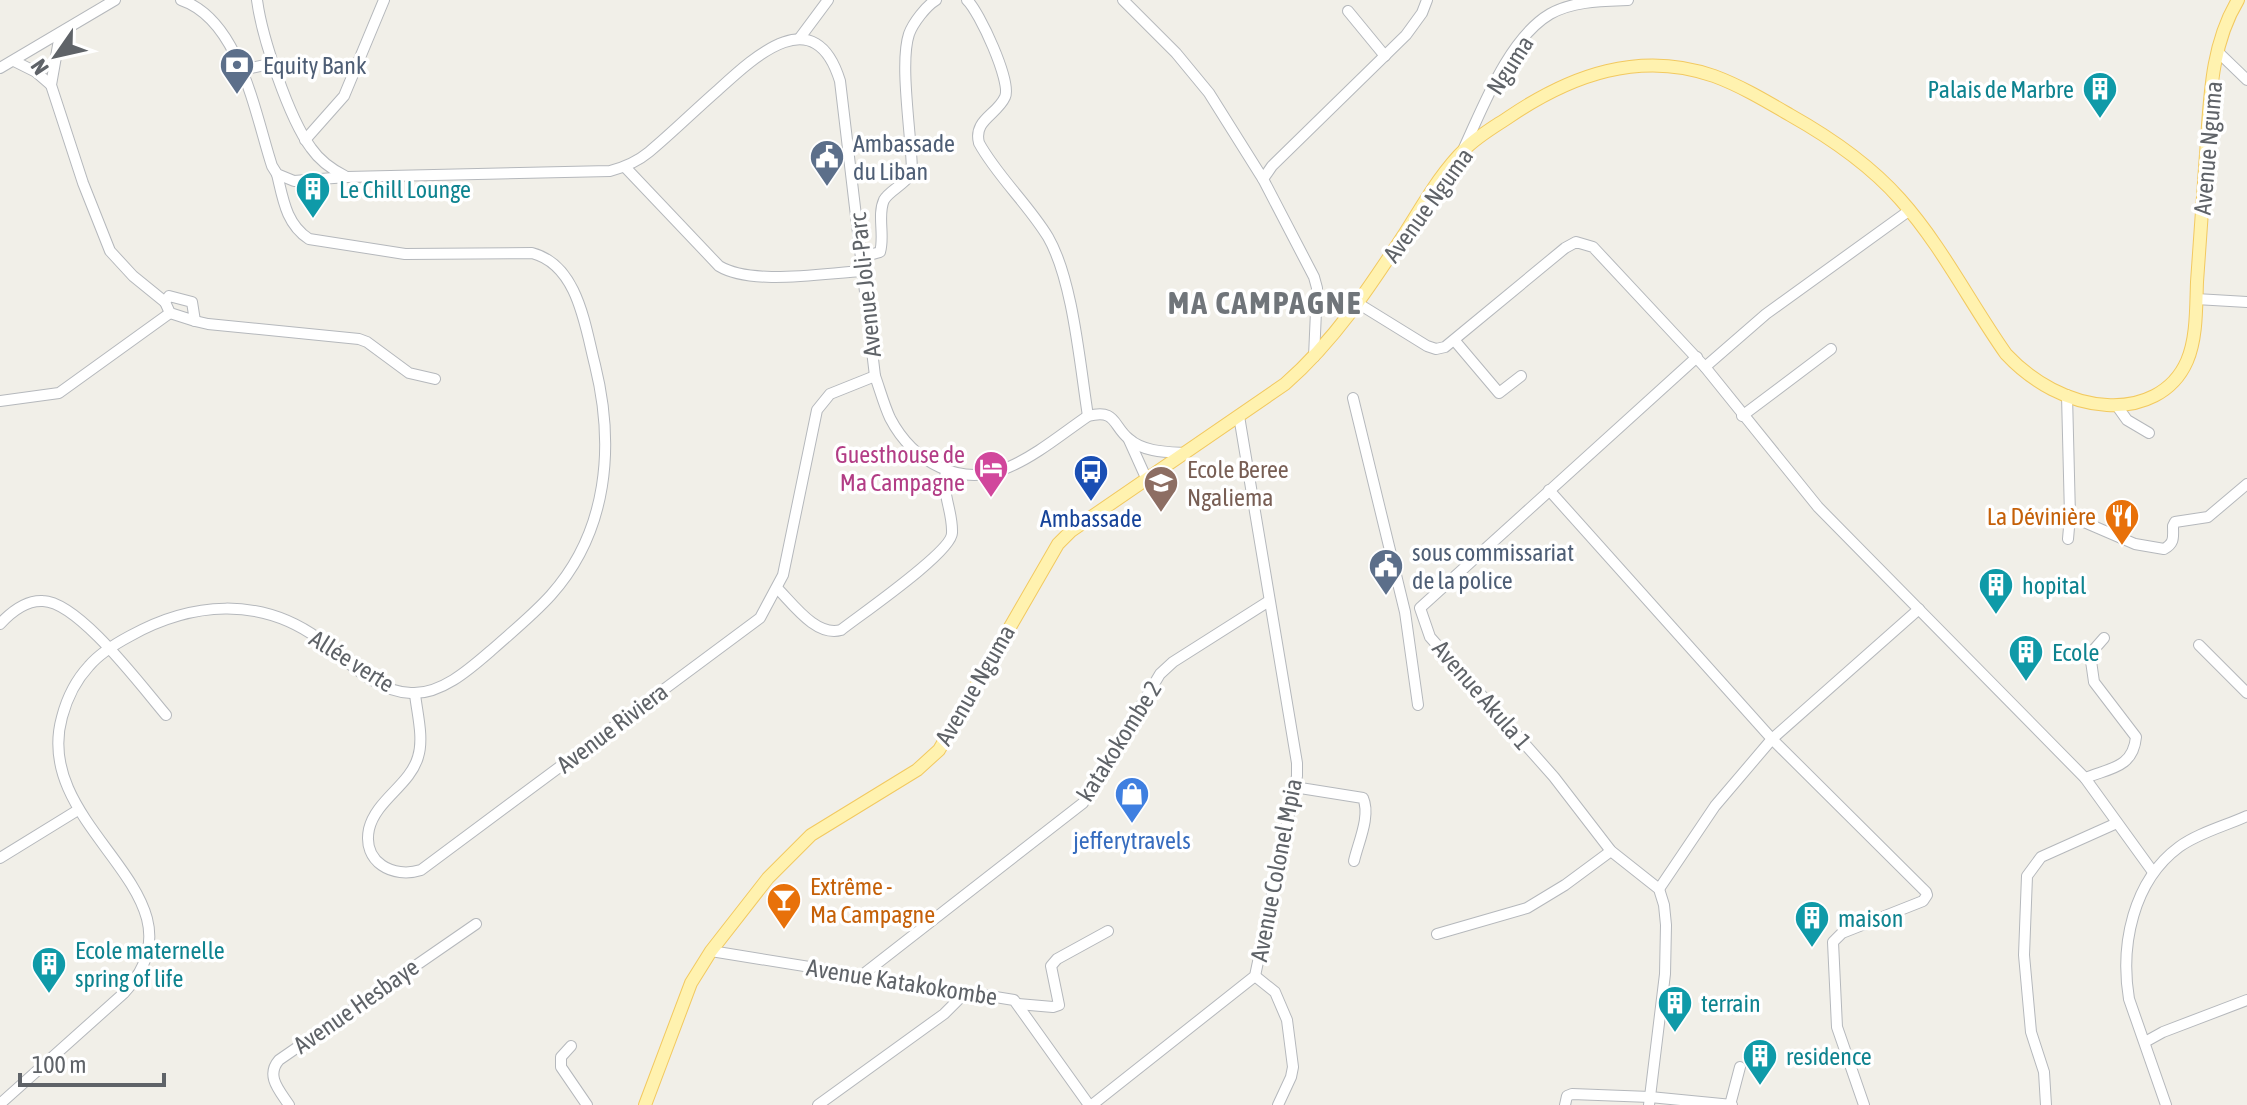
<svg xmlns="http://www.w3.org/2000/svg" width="2247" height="1105" viewBox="0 0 2247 1105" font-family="'Asap Condensed',sans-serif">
<rect width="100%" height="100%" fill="#f1efe8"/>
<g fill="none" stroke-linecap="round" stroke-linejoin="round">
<defs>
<g id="minor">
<path d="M181,0C240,20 255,114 272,166L277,174L294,181L347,177L610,171C625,167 637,162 649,152C673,132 695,110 718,90C755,56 815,0 840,81L875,376C880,390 884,405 890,418C913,462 961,489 1009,467C1037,455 1063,433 1088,416C1117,409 1112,425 1129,439C1143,452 1167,452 1185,453"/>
<path d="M257,0C262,38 289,118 311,148C320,161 331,169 345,176"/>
<path d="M967,0C979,11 1012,82 1005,97C997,115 973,120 979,143C997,176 1028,204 1048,237C1073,280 1080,366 1088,416"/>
<polyline points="1123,0 1176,53 1209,93 1263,179 1314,277 1317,288 1314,357"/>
<polyline points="1348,11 1385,56"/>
<polyline points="60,34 51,85 83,183 110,251 133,276 165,302"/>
<polyline points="799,39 828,0"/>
<polyline points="2218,52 2247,80"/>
<polyline points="14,61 36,72 51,85"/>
<polyline points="0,68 115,0"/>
<polyline points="242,70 274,63"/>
<polyline points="305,140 344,96 384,0"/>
<path d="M1464,148C1483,107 1509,38 1550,14C1573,1 1602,1 1628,0"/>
<path d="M625,167L719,266C752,286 824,273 864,271"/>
<polyline points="1263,179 1272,166 1406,35 1422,13 1427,0"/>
<path d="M862,257L880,252C885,236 877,215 884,200C889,191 904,185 912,173C912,138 899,64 909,34C913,23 926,6 936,0"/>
<polygon points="169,296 192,302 195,321 170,313 165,302"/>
<polyline points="2196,299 2247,302"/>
<polyline points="1359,304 1427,346 1436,349 1445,347 1565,248 1576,242 1593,247 1705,367 1818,507 2085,778 2153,872"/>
<polyline points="195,321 208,324 359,339 367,342 409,373 435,379"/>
<polyline points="1455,341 1499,393 1521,376"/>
<polyline points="1705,367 1766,314 1910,210"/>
<polyline points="2067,395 2070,516 2068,539"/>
<polyline points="1353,398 1405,612 1418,705"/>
<polyline points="0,401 59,393 170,313"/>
<polyline points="2117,406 2127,420 2149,433"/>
<polyline points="1742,416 1831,349"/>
<polyline points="1129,440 1147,480"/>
<polyline points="1549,490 1772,739 1926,892 1927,895 1923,901 1842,933 1833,942 1837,1027 1864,1105"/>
<path d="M2070,516L2135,544L2164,549C2175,543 2173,537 2173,526L2175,522L2208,517L2247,484"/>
<path d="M777,588C793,604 816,637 841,630C860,615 952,552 952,533C953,511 941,493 946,471"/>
<path d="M0,624C11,612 25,600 43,601C79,602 142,687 166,715"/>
<polyline points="2199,645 2247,693"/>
<path d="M415,694C417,713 424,738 418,757C410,785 376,800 369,829C362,862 393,879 421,870L760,618L783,575L817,410L830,394L875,376"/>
<path d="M2085,778C2110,768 2133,768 2136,737L2094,682L2090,654L2104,638"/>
<path d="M1294,787L1363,798C1371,816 1358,843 1354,861"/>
<polyline points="0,858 78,810"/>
<polyline points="1659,889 1715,806 1772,739 1919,609"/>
<polyline points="1437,934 1527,908 1565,885 1611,851"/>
<polyline points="711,951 1014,1000 1089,1105"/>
<polyline points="861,976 1083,803 1160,674 1173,662 1269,601"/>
<polyline points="1255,976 1275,992 1287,1020 1293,1067 1291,1077 1278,1105"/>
<polyline points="1018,1004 1053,1007 1059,1005 1051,966 1057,959 1108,931"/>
<polyline points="2145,1042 2163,1032 2247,1000"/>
<polyline points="571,1046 561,1057 561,1067 587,1105"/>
<path d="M0,1104L124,993C215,894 30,831 62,717C67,698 76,680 89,666C100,653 115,644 130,636C191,602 260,596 319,639C346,659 375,692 411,693C442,695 472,667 494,648C513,631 534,614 551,595C608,531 615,446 595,365C585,326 578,265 532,253L405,254L309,239C286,224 283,199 277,174"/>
<path d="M289,1105C280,1091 265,1076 279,1060L476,924"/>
<polyline points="818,1105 944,1014 964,994"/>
<polyline points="1092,1105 1255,976 1297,776 1297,763 1239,416"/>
<polyline points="1565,1105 1567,1096 1572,1094 1650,1097 1732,1105"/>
<polyline points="1649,1105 1665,974 1666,925 1664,905 1659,889 1611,851 1554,777 1430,637 1420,608 1697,357"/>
<polyline points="1730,1105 1740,1067"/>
<polyline points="2046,1105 2044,1072 2031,1032 2024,955 2027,876 2041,857 2117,823"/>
<path d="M2166,1105L2129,999C2120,945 2133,881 2179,847C2198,833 2225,826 2247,816"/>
</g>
<path id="major" d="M645,1105L691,983L711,951L768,878L811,835L917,770L939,750L1058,544L1071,531L1285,384C1335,340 1369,288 1405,233C1423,205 1441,172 1465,149C1478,136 1494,127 1509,117C1571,75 1640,50 1714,76C1741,86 1766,101 1790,115C1831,138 1869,164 1900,199C1942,246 1970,303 2006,354C2032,382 2069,403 2107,405C2141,407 2173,393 2187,361C2197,338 2196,307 2197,282C2200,240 2203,197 2206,154C2210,102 2210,46 2238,0"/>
</defs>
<!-- minor casing -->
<use href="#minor" stroke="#b5b8bc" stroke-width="12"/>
<!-- major casing -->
<use href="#major" stroke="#f2c960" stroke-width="14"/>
<!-- minor -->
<use href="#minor" stroke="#fff" stroke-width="10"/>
<!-- major -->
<use href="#major" stroke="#fff2af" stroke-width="12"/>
</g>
<!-- icons -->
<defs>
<symbol id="bank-pin" viewBox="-11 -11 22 30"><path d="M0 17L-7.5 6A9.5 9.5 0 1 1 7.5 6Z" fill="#5c6f8a" stroke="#fff"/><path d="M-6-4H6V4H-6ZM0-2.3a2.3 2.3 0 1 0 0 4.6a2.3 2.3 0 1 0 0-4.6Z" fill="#fff"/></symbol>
<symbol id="building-pin" viewBox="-11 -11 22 30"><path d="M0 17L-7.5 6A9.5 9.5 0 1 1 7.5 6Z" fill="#0f9aa8" stroke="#fff"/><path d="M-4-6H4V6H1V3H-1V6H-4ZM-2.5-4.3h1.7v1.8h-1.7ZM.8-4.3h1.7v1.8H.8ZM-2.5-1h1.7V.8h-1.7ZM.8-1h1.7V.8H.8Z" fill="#fff"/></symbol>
<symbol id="civic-pin" viewBox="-11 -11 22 30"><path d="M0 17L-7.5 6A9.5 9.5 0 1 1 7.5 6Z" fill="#5c6f8a" stroke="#fff"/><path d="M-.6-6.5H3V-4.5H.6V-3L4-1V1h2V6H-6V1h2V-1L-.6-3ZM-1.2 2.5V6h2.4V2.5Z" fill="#fff"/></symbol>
<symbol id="hotel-pin" viewBox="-11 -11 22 30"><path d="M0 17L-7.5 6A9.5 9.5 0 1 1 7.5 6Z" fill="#d1479c" stroke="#fff"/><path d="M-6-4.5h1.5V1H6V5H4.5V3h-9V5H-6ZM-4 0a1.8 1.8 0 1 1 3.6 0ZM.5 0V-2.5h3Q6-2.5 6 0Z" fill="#fff"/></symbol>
<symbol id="bus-pin" viewBox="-11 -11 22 30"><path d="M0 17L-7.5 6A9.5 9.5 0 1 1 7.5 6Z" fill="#1a4fb4" stroke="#fff"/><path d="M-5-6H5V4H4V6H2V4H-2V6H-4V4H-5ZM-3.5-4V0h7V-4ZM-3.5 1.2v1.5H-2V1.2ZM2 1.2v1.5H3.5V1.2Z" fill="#fff"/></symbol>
<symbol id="school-pin" viewBox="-11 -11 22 30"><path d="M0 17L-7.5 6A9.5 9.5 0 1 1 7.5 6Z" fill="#8d6e63" stroke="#fff"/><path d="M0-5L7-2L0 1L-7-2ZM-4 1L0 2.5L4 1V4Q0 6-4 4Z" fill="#fff"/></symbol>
<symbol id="restaurant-pin" viewBox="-11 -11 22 30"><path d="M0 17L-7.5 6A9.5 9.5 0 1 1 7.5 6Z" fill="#e8710a" stroke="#fff"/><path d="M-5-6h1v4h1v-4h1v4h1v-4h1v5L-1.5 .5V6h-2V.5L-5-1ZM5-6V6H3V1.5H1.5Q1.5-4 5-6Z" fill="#fff"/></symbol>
<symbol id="shop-pin" viewBox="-11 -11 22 30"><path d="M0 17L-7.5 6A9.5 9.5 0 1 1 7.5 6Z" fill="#3f7fe0" stroke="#fff"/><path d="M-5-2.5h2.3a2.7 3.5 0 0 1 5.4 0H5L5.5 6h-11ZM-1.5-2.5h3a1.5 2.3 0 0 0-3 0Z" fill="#fff"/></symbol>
<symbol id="bar-pin" viewBox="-11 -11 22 30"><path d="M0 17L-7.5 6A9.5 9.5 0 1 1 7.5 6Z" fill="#e8710a" stroke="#fff"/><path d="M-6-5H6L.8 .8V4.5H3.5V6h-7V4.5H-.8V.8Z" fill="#fff"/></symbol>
</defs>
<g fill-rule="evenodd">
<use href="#bank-pin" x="217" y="45" width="40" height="54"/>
<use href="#building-pin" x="2080" y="69" width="40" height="54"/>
<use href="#civic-pin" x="807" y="137" width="40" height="54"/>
<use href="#building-pin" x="293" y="169" width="40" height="54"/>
<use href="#hotel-pin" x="971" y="448" width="40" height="54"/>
<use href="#bus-pin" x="1071" y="452" width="40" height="54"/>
<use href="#school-pin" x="1141" y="463" width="40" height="54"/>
<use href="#restaurant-pin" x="2102" y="496" width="40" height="54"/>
<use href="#civic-pin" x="1366" y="546" width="40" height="54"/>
<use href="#building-pin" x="1976" y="565" width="40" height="54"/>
<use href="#building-pin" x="2006" y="632" width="40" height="54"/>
<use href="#shop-pin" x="1112" y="774" width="40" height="54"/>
<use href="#bar-pin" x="764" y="880" width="40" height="54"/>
<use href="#building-pin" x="1792" y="898" width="40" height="54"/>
<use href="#building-pin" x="29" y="944" width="40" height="54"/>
<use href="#building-pin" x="1655" y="983" width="40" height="54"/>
<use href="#building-pin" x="1740" y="1036" width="40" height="54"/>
</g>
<g text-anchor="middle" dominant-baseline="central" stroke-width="7" stroke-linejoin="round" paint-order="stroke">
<!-- service labels -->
<g font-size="24" fill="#4e5e75" stroke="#fff" text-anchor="start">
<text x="263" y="65">Equity Bank</text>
<text x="853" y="143">Ambassade<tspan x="853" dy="28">du Liban</tspan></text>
<text x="1412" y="552">sous commissariat<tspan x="1412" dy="28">de la police</tspan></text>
</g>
<!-- street labels -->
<g font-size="24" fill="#5f6368" stroke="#fff">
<text transform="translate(1510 65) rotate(-57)">Nguma</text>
<text transform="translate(2208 148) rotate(-85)">Avenue Nguma</text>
<text transform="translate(1428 205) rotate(-54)">Avenue Nguma</text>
<text transform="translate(865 285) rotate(-96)">Avenue Joli-Parc</text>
<text transform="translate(352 661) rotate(32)">Allée verte</text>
<text transform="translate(975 685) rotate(-60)">Avenue Nguma</text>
<text transform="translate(1482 695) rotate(49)">Avenue Akula 1</text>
<text transform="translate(612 728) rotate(-37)">Avenue Riviera</text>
<text transform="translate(1119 741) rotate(-58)">katakokombe 2</text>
<text transform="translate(1276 870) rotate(-79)">Avenue Colonel Mpia</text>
<text transform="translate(902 982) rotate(9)">Avenue Katakokombe</text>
<text transform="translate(356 1006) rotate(-35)">Avenue Hesbaye</text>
</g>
<!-- culture labels -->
<g font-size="24" fill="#0d838f" stroke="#fff" text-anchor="start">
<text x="2074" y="89" text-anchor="end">Palais de Marbre</text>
<text x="339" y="189">Le Chill Lounge</text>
<text x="2022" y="585">hopital</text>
<text x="2052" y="652">Ecole</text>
<text x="1838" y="918">maison</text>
<text x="75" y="950">Ecole maternelle<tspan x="75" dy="28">spring of life</tspan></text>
<text x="1701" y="1003">terrain</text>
<text x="1786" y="1056">residence</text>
</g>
<!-- hotel labels -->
<g font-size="24" fill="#b23c85" stroke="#fff" text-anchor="end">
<text x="965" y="454">Guesthouse de<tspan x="965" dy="28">Ma Campagne</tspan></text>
</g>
<!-- education labels -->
<g font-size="24" fill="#785e54" stroke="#fff" text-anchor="start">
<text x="1187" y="469">Ecole Beree<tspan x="1187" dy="28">Ngaliema</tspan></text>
</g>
<!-- food labels -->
<g font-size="24" fill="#c56008" stroke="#fff" text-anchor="end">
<text x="2096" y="516">La Dévinière</text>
<text x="810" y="886" text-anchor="start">Extrême -<tspan x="810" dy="28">Ma Campagne</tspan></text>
</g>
<!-- transit labels -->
<g font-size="24" fill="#164399" stroke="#fff">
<text x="1091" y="518">Ambassade</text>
</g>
<!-- shop labels -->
<g font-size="24" fill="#366cbe" stroke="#fff">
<text x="1132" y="840">jefferytravels</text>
</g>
<!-- district labels -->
<g font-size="32" font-weight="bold" letter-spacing="2" fill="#70757a" stroke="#fff">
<text x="1265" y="302">MA CAMPAGNE</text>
</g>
</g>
<!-- north arrow -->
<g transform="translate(56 56) rotate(236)" stroke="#ffffff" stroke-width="6" paint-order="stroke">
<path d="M0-6L14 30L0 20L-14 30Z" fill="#5f6368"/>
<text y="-12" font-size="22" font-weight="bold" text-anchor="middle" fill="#5f6368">N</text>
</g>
<!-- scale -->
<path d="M20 1073v12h144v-12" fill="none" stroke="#5f6368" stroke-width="4"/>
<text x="32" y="1073" font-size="24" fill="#5f6368" stroke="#ffffff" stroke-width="6" paint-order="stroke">100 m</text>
</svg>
